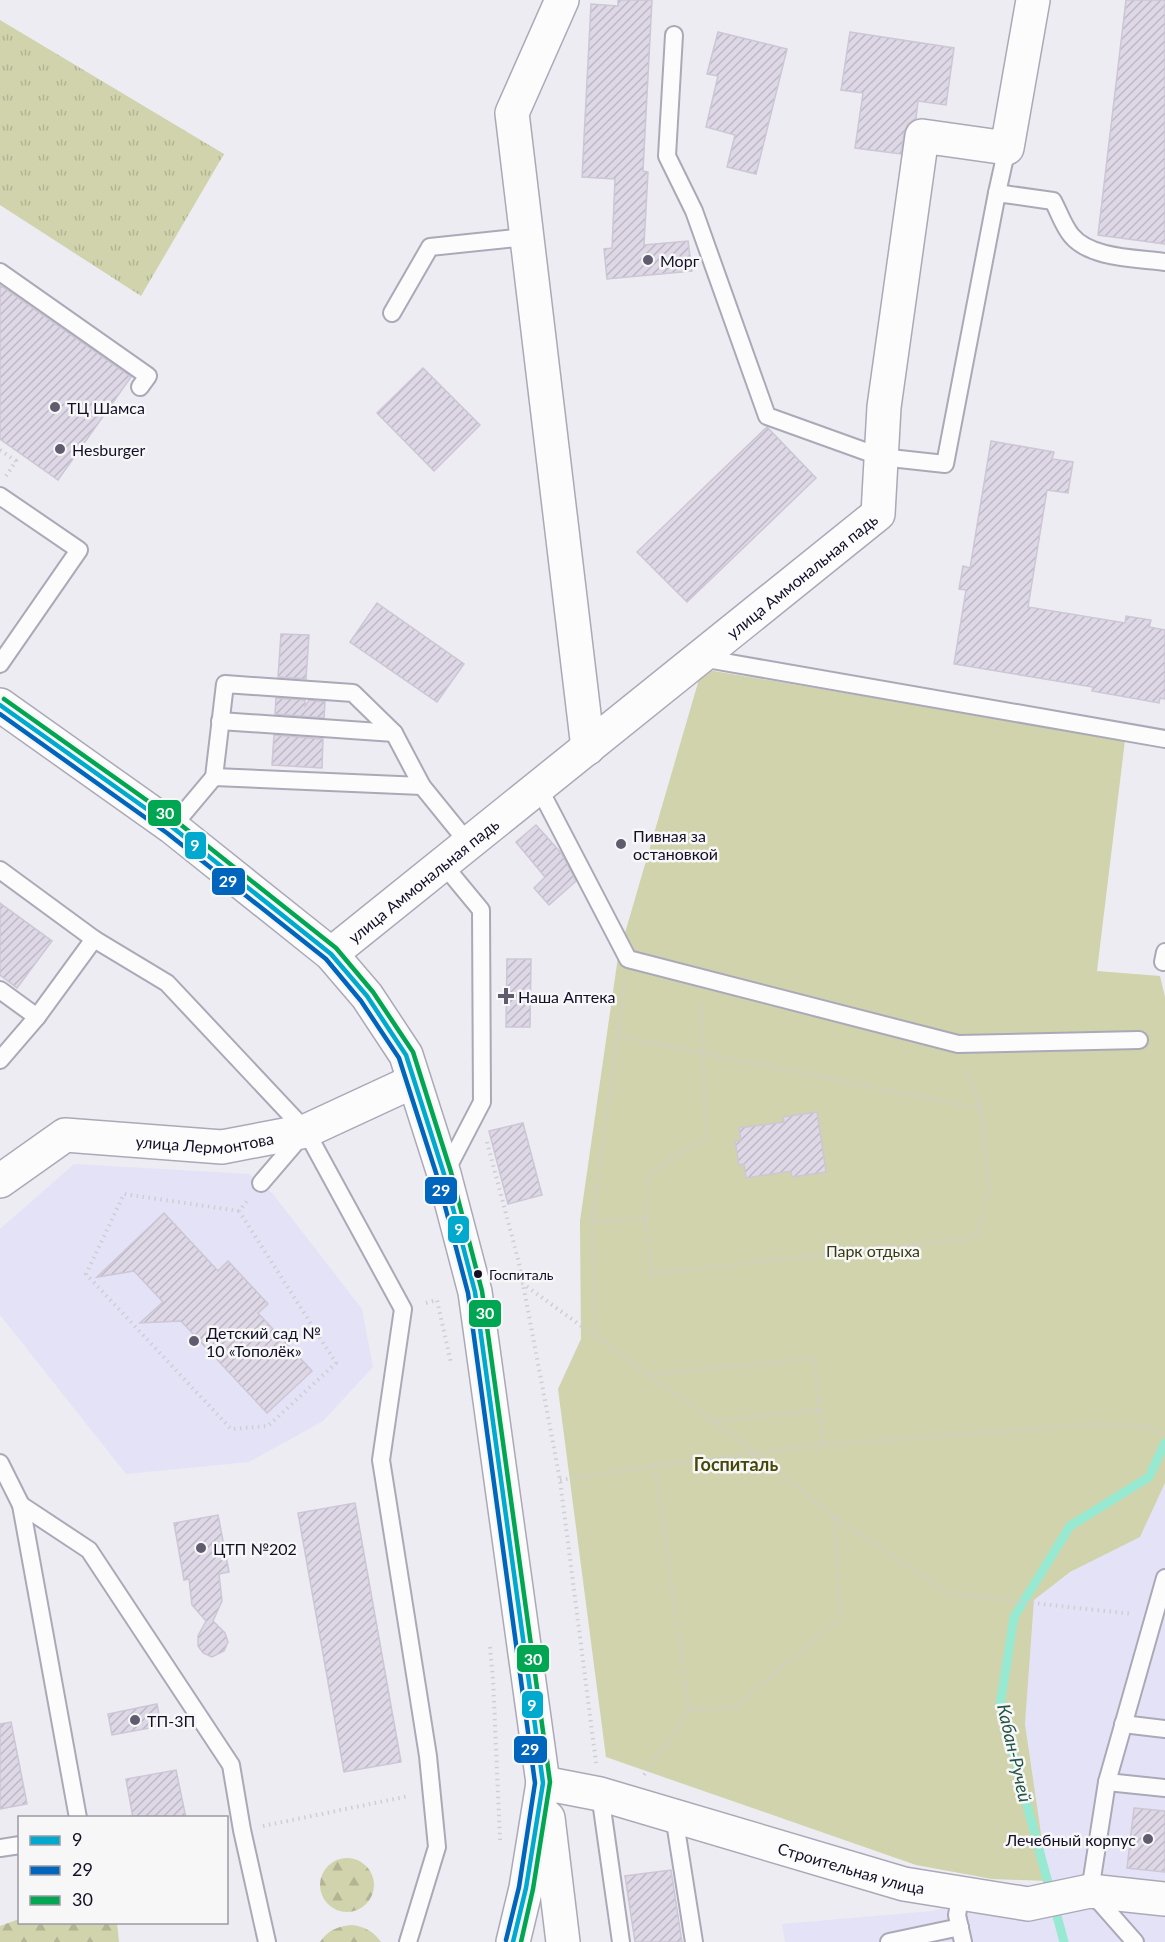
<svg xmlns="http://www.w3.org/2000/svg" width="1165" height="1942" viewBox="0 0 1165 1942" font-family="Lato,sans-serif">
<defs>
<pattern id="grass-tufts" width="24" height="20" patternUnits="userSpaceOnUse" patternTransform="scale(1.5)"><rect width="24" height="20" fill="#d0d3ab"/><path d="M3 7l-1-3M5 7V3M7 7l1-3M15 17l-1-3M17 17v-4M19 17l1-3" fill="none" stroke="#b2b493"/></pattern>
<pattern id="forest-firs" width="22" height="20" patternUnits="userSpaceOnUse" patternTransform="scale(1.5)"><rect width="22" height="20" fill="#d0d3ab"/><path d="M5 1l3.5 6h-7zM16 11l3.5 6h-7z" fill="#b2b493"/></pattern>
<pattern id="building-hatch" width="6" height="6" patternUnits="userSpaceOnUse" patternTransform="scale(1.5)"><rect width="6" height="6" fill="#ded7e6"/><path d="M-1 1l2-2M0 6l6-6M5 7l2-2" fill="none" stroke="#beb7c5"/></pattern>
</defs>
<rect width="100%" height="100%" fill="#ececf2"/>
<!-- built -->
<g fill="#e4e2f6">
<polygon points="74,1164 249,1174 273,1194 362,1309 373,1367 323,1421 249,1462 126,1474 0,1315 0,1229"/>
<polygon points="1165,1483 1165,1942 785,1942 782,1924 932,1911 1048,1881 1025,1724 1034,1600 1070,1572 1140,1537"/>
</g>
<!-- grass -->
<polygon fill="url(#grass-tufts)" points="0,20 224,154 141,296 0,205"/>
<!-- forest -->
<g fill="url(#forest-firs)">
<circle cx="347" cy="1885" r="27"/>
<polygon points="19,1919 20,1922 117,1923 119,1942 0,1942 0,1926"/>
<path d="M352,1925C365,1927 373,1931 381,1942H320C328,1930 338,1926 352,1925Z"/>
</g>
<!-- park -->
<polygon fill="#d0d3ab" points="702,669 1125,740 1097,971 1160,976 1165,997 1165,1483 1140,1537 1070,1572 1034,1600 1025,1724 1048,1881 992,1879 916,1865 606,1757 558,1389 581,1339 580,1221 618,957"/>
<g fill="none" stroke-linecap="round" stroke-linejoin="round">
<!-- stream -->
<polyline stroke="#97e9d2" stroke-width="9" points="1064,1942 1000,1705 1014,1617 1070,1526 1149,1477 1165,1443"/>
</g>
<!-- building -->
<g fill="url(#building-hatch)" stroke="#cdc6d4" stroke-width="1.5">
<polygon points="618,0 652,0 643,171 648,172 644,245 688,241 692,271 607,279 604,249 612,248 615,179 582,177 591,4 618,6"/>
<polygon points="1126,0 1165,0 1165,244 1098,235"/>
<polygon points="718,32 787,49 756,174 727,167 735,135 706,127 718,76 707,74"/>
<polygon points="850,32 954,48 946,105 918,101 916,118 908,124 904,133 901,154 855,148 863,93 841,90"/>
<polygon points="0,285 131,377 58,480 0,439"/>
<polygon points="423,368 480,425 434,471 377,413"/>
<polygon points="767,427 816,478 687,602 637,552"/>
<polygon points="991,441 1054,452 1052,459 1073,462 1068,493 1047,490 1028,607 1125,623 1126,616 1151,620 1149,627 1165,630 1165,699 1160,698 1159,703 1092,691 1093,687 954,664 966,590 959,589 963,566 970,568"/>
<polygon points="377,603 464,664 437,702 350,642"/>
<polygon points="281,634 309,635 306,679 278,677"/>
<polygon points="276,698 305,700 305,706 309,700 325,702 324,718 275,714"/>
<polygon points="274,735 323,739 322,768 272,765"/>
<polygon points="536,825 562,854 576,881 549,905 534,888 545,877 516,842"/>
<polygon points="0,903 52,941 17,988 0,975"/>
<polygon points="507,959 531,959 530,1027 506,1027"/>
<polygon points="817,1112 826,1172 792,1177 791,1171 746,1178 744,1164 739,1165 735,1141 741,1141 739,1128 784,1122 783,1117"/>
<polygon points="523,1123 542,1195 508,1204 489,1131"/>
<polygon points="164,1213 218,1271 228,1261 268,1304 258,1313 312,1371 267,1413 181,1321 140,1323 163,1302 134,1271 97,1277"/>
<polygon points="355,1503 401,1762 344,1772 298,1513"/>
<polygon points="218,1515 229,1572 219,1574 222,1601 213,1621 225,1633 228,1642 224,1651 212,1657 203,1653 198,1646 198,1636 206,1621 192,1605 189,1579 184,1580 174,1523"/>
<polygon points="157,1704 161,1726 112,1735 108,1714"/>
<polygon points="11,1722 27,1804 0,1809 0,1724"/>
<polygon points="176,1770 186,1818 133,1818 126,1779"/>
<polygon points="1134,1808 1165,1811 1165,1872 1127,1868"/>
<polygon points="671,1870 682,1942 635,1942 625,1876"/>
</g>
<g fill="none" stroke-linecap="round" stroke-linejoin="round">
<defs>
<g id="service">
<path d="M674,35L667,156L694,211L767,416L881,457L945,464L997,193L1053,201C1059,212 1063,225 1071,235C1090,259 1137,258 1165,262"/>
<polyline points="997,193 1007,148"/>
<polyline points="0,272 148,376 140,387"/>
<polyline points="392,313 430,247 526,237"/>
<polyline points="0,496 79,550 0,664"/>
<polyline points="701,658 1165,739"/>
<polyline points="220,721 394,733"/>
<polyline points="214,777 422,786"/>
<polyline points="539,788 628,959 958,1044 1139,1040"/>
<polyline points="172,827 214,777 225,684 353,693 394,733 422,786 469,844"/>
<polyline points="443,864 481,910 482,1102 445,1173"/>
<polyline points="0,870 94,939 37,1017 0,1060"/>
<polyline points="94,939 167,983 306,1131 403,1309 381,1460 428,1756 437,1847 408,1942"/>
<polyline points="1163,962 1165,952"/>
<polyline points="0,990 37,1017"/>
<polyline points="261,1183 303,1134"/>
<polyline points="0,1463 21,1505 89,1550 231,1765 242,1830 267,1942"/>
<polyline points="21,1505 78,1818"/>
<polyline points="1123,1724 1165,1729"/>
<polyline points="1107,1782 1165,1788"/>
<polyline points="600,1794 621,1942"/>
<polyline points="674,1816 694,1942"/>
<polyline points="0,1848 20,1845"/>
<polyline points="961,1893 957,1915 963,1942"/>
<polyline points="889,1942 960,1927"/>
<polyline points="1135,1942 1090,1891 1107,1782 1165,1578"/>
</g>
<g id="minor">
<polyline points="562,0 512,113 588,748"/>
<path id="s1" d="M331,954L878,514L884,407L922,136L1007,148L1033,0"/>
<path id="s2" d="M0,1181L65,1135L222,1147L306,1131L414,1081"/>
<path id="s3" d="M543,1783L600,1794L904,1884L1028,1904L1090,1891L1165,1899"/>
</g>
<g id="tertiary">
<polyline points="548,1818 563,1942"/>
<polyline points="513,1942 526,1888 543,1783"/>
</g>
<polyline id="secondary" points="0,705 172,827 331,954 367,996 406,1055 444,1174 475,1292 543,1783"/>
</defs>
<!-- service casing -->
<use href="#service" stroke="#aba9b7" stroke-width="20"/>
<!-- minor casing -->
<use href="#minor" stroke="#aba9b7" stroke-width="36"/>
<!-- tertiary casing -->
<use href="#tertiary" stroke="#aba9b7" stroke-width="36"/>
<!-- secondary casing -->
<use href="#secondary" stroke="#aba9b7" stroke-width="36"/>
<!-- path -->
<g stroke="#cfced2" stroke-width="4" stroke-dasharray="1.5 4.5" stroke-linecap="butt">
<polyline points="0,450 16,461 6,476"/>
<polyline points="625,982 618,1036 981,1109 966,1067"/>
<polyline points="487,1142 519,1263 560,1480 596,1763"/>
<polyline points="239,1211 124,1194 86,1274 231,1429 268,1426 336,1363 239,1211 247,1201"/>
<polyline points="646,1219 648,1174 706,1137 701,1000"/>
<polyline points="592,1221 646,1219 652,1274 975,1238 989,1187 981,1109"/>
<polyline points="522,1283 755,1452 835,1518 949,1594 1133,1614"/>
<polyline points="426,1303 437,1300 451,1363"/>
<polyline points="596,1335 592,1221 618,1036"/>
<polyline points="650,1375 815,1358 819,1410"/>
<polyline points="712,1421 819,1410 823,1445"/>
<polyline points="655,1466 823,1445 1095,1424 1145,1426 1165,1434"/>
<polyline points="560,1480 655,1466 689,1711 644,1775"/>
<polyline points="490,1647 493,1679 500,1840"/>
<polyline points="689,1711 735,1707 840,1618 835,1518"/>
<polyline points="263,1826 409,1796"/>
</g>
<!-- service -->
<use href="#service" stroke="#fcfcfd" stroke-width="16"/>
<!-- minor -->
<use href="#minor" stroke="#fcfcfd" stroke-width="33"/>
<!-- tertiary -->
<use href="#tertiary" stroke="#fcfcfd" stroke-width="33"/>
<!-- secondary -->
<use href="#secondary" stroke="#fcfcfd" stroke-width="33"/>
<defs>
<polyline id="bus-1" points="0,705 172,827 331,954 367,996 406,1055 444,1174 475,1292 543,1783 526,1888 513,1942"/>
<polyline id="bus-2" points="0,714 167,833 326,959 361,1001 399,1058 437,1176 468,1293 535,1783 519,1887 506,1940"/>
<polyline id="bus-3" points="4,699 176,821 336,948 373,992 413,1052 451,1172 482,1291 550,1782 533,1889 521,1942"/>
</defs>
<!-- bus-1 casing -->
<use href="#bus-1" stroke="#f7f7f7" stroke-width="9"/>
<!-- bus-2 casing -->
<use href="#bus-2" stroke="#f7f7f7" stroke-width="9"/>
<!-- bus-3 casing -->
<use href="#bus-3" stroke="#f7f7f7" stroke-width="9"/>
<!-- bus-1 -->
<use href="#bus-1" stroke="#00a9ce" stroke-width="4.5"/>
<!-- bus-2 -->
<use href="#bus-2" stroke="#0065bd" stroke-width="4.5"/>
<!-- bus-3 -->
<use href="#bus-3" stroke="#00a651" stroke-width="4.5"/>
</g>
<!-- markers -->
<g fill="#605c6e" stroke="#f7f7f7" stroke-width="2">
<circle cx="648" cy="260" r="6"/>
<circle cx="55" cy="407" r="6"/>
<circle cx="60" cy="449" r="6"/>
<circle cx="621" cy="844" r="6"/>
<path d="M503 987h6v6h6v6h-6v6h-6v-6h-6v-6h6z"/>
<circle cx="194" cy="1341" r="6"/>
<circle cx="201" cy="1548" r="6"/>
<circle cx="135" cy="1720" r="6"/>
<circle cx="1148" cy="1839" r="6"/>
</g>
<circle fill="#140f27" stroke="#f7f7f7" stroke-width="2" cx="478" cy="1274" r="5"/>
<g text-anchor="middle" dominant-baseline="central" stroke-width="5" stroke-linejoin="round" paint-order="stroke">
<!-- bus labels -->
<g font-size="14" fill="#140f27" stroke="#f7f7f7" text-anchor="start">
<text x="489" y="1274">Госпиталь</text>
</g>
<!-- poi labels -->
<g font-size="16" fill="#140f27" stroke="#f7f7f7" text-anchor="start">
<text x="660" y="260">Морг</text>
<text x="67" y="407">ТЦ Шамса</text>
<text x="72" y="449">Hesburger</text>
<text x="633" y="835">Пивная за<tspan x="633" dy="18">остановкой</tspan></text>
<text x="518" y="996">Наша Аптека</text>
<text x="206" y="1332">Детский сад №<tspan x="206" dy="18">10 «Тополёк»</tspan></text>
<text x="213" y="1548">ЦТП №202</text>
<text x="147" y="1720">ТП-3П</text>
<text x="1136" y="1839" text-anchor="end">Лечебный корпус</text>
</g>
<!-- street labels -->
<g font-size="16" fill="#140f27" stroke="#f7f7f7">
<text stroke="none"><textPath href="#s1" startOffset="604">улица Аммональная падь</textPath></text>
<text stroke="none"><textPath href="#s1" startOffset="118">улица Аммональная падь</textPath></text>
<text stroke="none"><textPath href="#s2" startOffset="220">улица Лермонтова</textPath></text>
<text stroke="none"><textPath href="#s3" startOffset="320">Строительная улица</textPath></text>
</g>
<!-- park labels -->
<g font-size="16" fill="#383a11" stroke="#f7f7f7">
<text x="873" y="1250">Парк отдыха</text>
</g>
<!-- neighbourhood labels -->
<g font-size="18" font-weight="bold" fill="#464809" stroke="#f7f7f7">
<text x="736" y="1464">Госпиталь</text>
</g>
<!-- water labels -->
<g font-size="18" font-style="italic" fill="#235446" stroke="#f7f7f7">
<text transform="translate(1015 1753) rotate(77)">Кабан-Ручей</text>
</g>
</g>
<g stroke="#f7f7f7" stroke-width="2">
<rect x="147" y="799" width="35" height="28" rx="6" fill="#00a651"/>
<rect x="184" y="831" width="23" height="29" rx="6" fill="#00a9ce"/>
<rect x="211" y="867" width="35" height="29" rx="6" fill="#0065bd"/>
<rect x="424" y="1176" width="34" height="29" rx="6" fill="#0065bd"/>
<rect x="447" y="1215" width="23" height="29" rx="6" fill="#00a9ce"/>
<rect x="468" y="1299" width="34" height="29" rx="6" fill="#00a651"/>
<rect x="516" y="1644" width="34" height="29" rx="6" fill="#00a651"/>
<rect x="521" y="1690" width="23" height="29" rx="6" fill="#00a9ce"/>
<rect x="513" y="1735" width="35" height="29" rx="6" fill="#0065bd"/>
</g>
<g font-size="16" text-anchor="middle" font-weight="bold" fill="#fff">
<text x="165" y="819">30</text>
<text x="195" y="851">9</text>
<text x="228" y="887">29</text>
<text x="441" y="1196">29</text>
<text x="459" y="1235">9</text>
<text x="485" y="1319">30</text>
<text x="533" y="1665">30</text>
<text x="532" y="1711">9</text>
<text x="530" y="1755">29</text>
</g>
<!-- legend -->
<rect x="18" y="1816" width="210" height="108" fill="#f7f7f7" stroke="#9c9aa4" stroke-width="1.5"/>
<rect x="30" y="1836" width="30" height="9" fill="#00a9ce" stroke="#9c9aa4" stroke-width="1.5"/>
<text x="72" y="1846" font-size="18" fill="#140f27">9</text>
<rect x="30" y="1866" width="30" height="9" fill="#0065bd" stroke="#9c9aa4" stroke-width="1.5"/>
<text x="72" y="1876" font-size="18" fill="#140f27">29</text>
<rect x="30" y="1896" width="30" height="9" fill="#00a651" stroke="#9c9aa4" stroke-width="1.5"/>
<text x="72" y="1906" font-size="18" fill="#140f27">30</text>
</svg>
